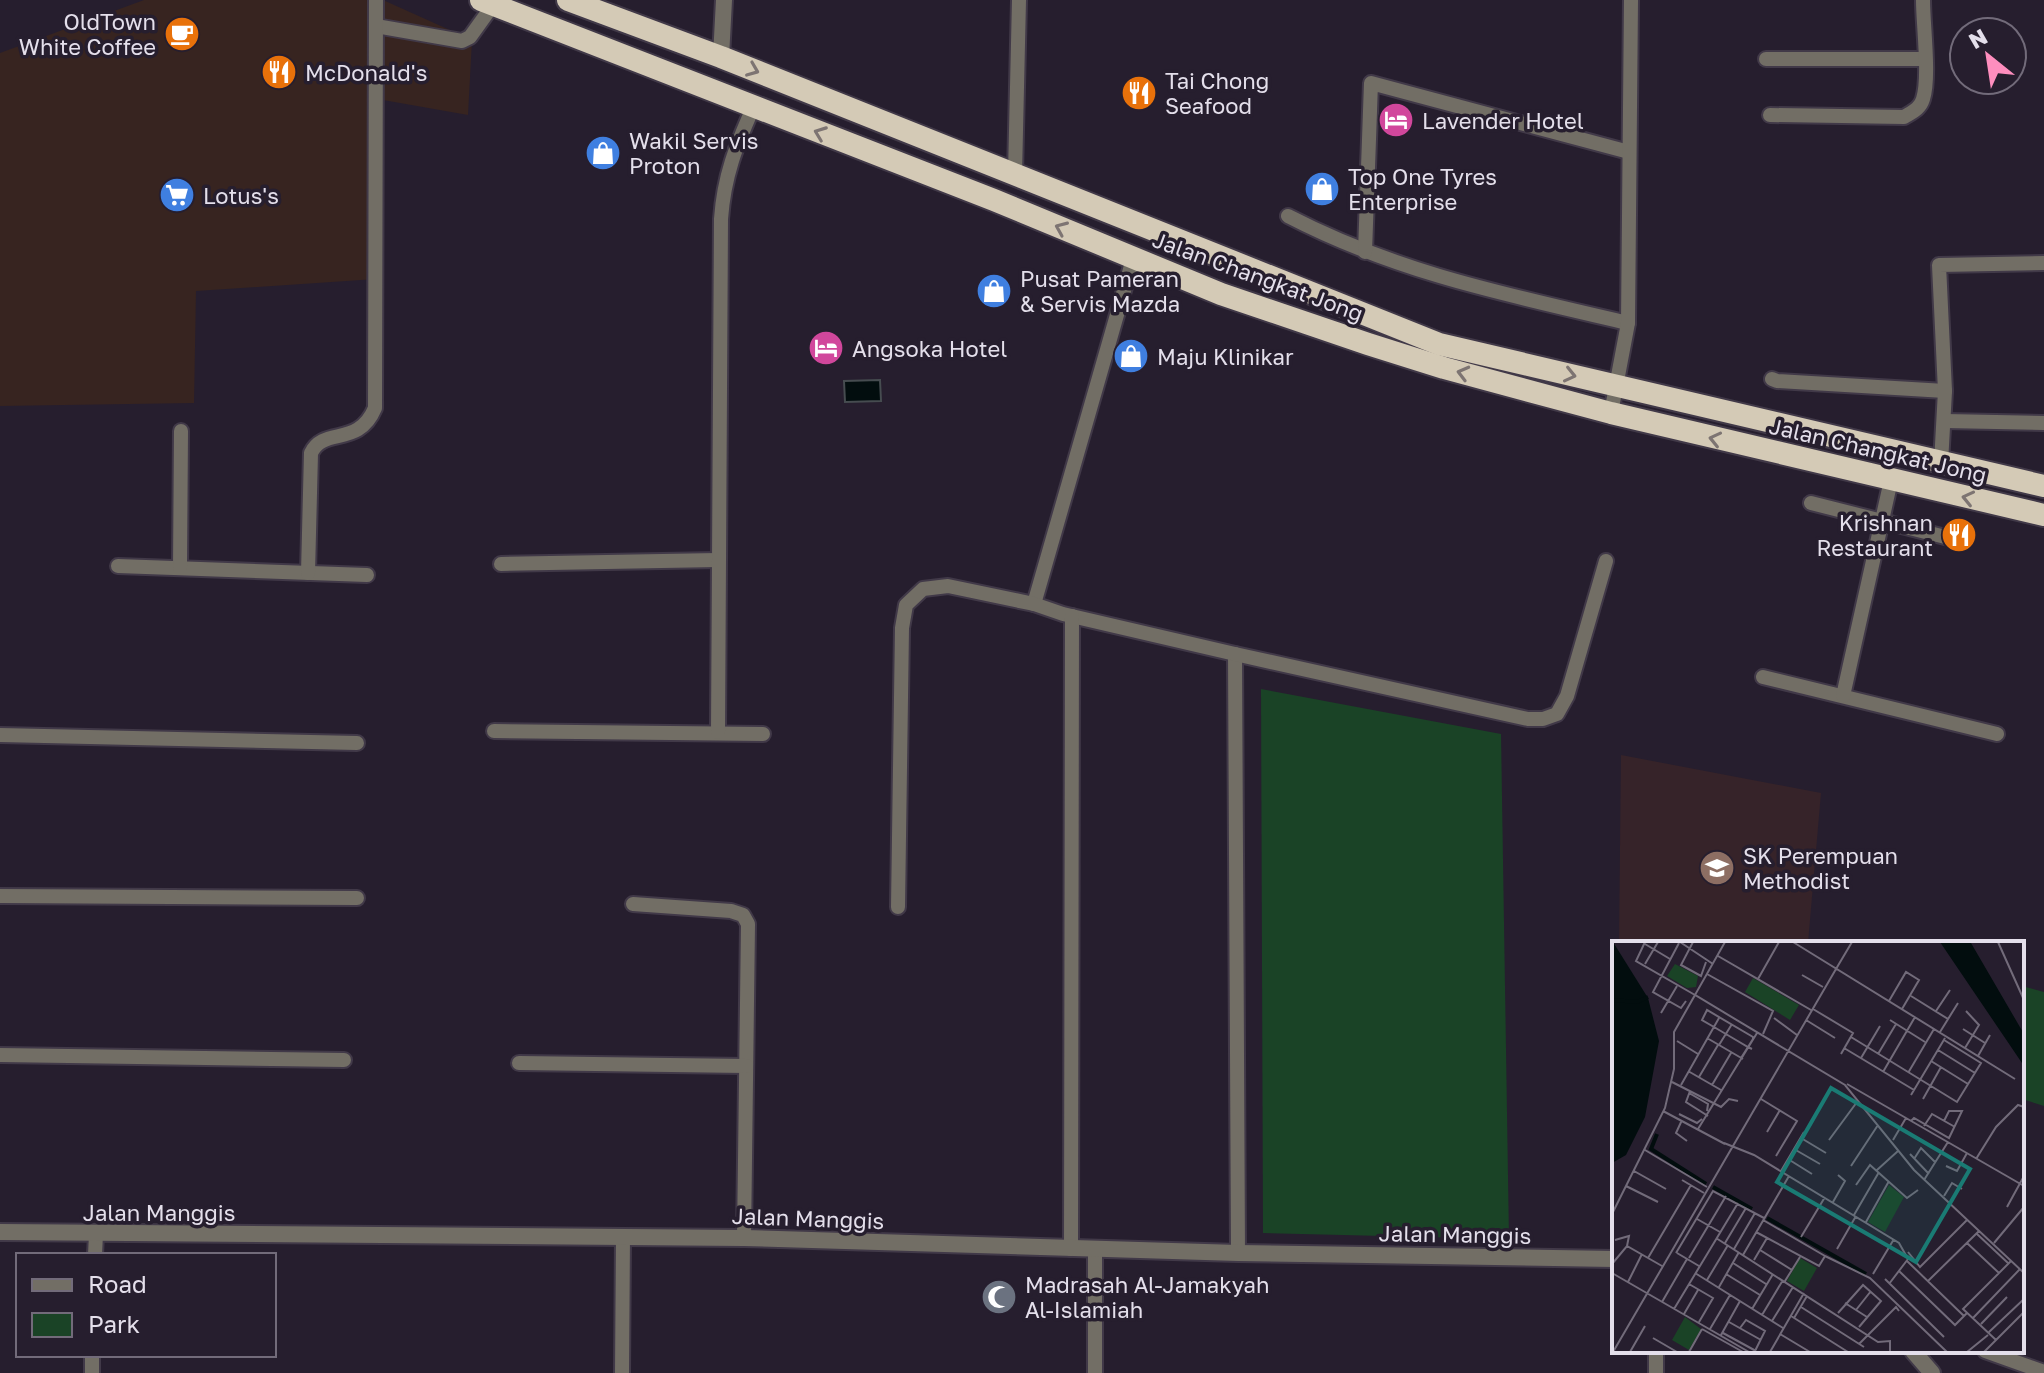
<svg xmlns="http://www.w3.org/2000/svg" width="2044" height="1373" viewBox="0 0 2044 1373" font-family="'Golos Text',sans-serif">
<rect width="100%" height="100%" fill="#261e2e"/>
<!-- commercial -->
<polygon fill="#372420" points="144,0 383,0 472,40 468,115 383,100 376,279 196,291 194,403 0,406 0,53"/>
<!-- education -->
<polygon fill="#362329" points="1621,755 1821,793 1808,943 1619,943"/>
<!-- green -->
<g fill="#1a4326">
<polygon points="1261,689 1501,734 1509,1239 1263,1233"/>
<polygon points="2022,986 2044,992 2044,1106 2022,1099"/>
</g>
<!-- water -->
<polygon fill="#020d0e" stroke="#464c50" stroke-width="2" points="880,380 881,401 845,402 844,381"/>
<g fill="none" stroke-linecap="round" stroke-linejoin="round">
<defs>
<g id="minor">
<polyline points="376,26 462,41 470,37 493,5"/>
<polyline points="1766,59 1924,59"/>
<path d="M1770,115L1904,117C1912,112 1920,109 1923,99C1930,77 1923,25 1923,0"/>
<polyline points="1015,174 1019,0"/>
<path d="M1288,216C1398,273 1508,295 1628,323"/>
<polyline points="1365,252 1371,83 1629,152"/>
<polyline points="1772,379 1777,381 1945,391"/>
<polyline points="1611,413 1628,323 1631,0"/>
<polyline points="1945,421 2044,423"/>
<polyline points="1941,463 1945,391 1939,265 2044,263"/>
<polyline points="1811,503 1961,541"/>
<polyline points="501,564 718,560"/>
<polyline points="118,566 367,575"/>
<polyline points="180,568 181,431"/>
<path d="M308,573L311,453C324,426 358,448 375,408L376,0"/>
<polyline points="1034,604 1133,259"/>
<polyline points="1235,654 1238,1253"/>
<polyline points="1763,677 1997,734"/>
<polyline points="1843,696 1891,480"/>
<polyline points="494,731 763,734"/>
<path d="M718,732L721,219C724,176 736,146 753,108"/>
<polyline points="0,735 357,743"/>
<polyline points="0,896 357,898"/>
<polyline points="633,904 731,911 743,915 748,924 744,1238"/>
<polyline points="898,907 902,628 906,605 923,589 948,586 1034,604 1063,614 1235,654 1528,719 1543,719 1557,714 1567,696 1606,561"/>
<polyline points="0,1055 344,1060"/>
<polyline points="519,1063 746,1066"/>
<polyline points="1071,1249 1072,616"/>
<polyline points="95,1255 96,1234"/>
<polyline points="1985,1351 2044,1372"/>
<polyline points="92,1373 92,1355"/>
<polyline points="622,1373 623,1236"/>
<polyline points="1095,1373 1095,1249"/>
<polyline points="1656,1373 1656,1351"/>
</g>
<g id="tertiary">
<polyline points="721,57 724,0"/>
<polyline points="0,1232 744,1238 1238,1253 1614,1259"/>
<polyline points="1913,1351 1932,1373"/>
</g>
<g id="trunk">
<polyline points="481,0 994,200 1221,294 1368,344 1444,368 1611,413 2044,515"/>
<polyline points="568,0 721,57 1439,344 2044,486"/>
</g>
</defs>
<!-- minor casing -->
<use href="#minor" stroke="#413948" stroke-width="18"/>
<!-- tertiary casing -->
<use href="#tertiary" stroke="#413948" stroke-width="20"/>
<!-- trunk casing -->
<use href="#trunk" stroke="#413948" stroke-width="26"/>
<!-- minor -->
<use href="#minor" stroke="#726e65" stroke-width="14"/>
<!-- tertiary -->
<use href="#tertiary" stroke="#726e65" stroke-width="16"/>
<!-- trunk -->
<use href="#trunk" stroke="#d4cab6" stroke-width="22"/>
</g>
<!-- one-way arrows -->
<defs><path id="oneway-chevron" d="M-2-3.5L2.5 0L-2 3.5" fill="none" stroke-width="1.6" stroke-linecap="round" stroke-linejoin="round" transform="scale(2)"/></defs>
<g stroke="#7d7472">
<use href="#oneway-chevron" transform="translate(753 70) rotate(22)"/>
<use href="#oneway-chevron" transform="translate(820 133) rotate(-159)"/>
<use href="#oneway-chevron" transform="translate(1061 228) rotate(-157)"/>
<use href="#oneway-chevron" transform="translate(1463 373) rotate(-165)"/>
<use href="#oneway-chevron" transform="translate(1570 375) rotate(13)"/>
<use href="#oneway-chevron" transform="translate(1715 439) rotate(-167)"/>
<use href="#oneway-chevron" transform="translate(1968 498) rotate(-167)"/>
</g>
<!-- icons -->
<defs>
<symbol id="cafe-disc" viewBox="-11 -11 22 22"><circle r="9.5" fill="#e8710a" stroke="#261e2e"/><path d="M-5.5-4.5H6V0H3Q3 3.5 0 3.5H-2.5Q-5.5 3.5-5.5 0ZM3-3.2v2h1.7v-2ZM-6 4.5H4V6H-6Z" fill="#fff"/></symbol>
<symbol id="restaurant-disc" viewBox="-11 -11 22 22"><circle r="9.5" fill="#e8710a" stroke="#261e2e"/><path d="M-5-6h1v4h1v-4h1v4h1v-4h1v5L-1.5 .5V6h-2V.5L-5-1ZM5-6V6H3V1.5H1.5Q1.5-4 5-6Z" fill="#fff"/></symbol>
<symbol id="hotel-disc" viewBox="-11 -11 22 22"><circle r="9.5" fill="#d1479c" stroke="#261e2e"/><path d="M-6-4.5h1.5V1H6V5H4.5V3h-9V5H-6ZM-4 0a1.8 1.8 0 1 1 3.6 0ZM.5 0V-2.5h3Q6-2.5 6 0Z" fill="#fff"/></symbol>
<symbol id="shop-disc" viewBox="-11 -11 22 22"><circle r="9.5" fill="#3f7fe0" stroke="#261e2e"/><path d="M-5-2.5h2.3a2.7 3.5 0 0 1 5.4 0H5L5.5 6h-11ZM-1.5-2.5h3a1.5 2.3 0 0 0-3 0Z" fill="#fff"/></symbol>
<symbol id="supermarket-disc" viewBox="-11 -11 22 22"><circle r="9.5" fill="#3f7fe0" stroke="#261e2e"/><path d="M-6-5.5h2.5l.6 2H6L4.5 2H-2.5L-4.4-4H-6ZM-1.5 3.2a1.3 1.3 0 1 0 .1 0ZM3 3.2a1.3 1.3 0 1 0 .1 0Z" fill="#fff"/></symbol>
<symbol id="school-disc" viewBox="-11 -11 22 22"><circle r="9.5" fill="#8d6e63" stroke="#261e2e"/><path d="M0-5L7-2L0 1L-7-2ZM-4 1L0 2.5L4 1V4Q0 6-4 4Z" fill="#fff"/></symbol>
<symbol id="mosque-disc" viewBox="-11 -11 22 22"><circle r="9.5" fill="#6b7280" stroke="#261e2e"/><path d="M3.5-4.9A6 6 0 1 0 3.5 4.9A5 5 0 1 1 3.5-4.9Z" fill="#fff"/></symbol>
</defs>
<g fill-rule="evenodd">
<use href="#cafe-disc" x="162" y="14" width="40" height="40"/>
<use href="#restaurant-disc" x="259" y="52" width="40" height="40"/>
<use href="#restaurant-disc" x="1119" y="73" width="40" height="40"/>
<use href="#hotel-disc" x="1376" y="100" width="40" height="40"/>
<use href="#shop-disc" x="583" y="133" width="40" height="40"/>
<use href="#shop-disc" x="1302" y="169" width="40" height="40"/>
<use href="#supermarket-disc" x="157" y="175" width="40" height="40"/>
<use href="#shop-disc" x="974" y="271" width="40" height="40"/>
<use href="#hotel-disc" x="806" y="328" width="40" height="40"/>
<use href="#shop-disc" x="1111" y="336" width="40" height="40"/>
<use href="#restaurant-disc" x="1939" y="515" width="40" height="40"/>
<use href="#school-disc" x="1697" y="848" width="40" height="40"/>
<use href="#mosque-disc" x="979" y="1277" width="40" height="40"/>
</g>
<g text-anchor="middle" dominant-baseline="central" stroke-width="7" stroke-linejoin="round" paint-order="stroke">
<!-- poi labels -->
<g font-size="22" fill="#e4dfeb" stroke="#261e2e" text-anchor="start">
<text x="156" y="21" text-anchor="end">OldTown<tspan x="156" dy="25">White Coffee</tspan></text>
<text x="305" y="72">McDonald's</text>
<text x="1165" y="80">Tai Chong<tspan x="1165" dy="25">Seafood</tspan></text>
<text x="1422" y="120">Lavender Hotel</text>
<text x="629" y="140">Wakil Servis<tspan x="629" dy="25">Proton</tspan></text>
<text x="1348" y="176">Top One Tyres<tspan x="1348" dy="25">Enterprise</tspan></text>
<text x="203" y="195">Lotus's</text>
<text x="1020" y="278">Pusat Pameran<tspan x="1020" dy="25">&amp; Servis Mazda</tspan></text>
<text x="852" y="348">Angsoka Hotel</text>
<text x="1157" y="356">Maju Klinikar</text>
<text x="1933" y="522" text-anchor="end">Krishnan<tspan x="1933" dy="25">Restaurant</tspan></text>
<text x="1743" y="855">SK Perempuan<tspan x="1743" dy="25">Methodist</tspan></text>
<text x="1025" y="1284">Madrasah Al-Jamakyah<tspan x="1025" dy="25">Al-Islamiah</tspan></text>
</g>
<!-- street labels -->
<g font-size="22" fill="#e4dfeb" stroke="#261e2e">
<text transform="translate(1258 276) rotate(20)">Jalan Changkat Jong</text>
<text transform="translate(1878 450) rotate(13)">Jalan Changkat Jong</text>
<text x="159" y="1212">Jalan Manggis</text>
<text transform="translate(808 1218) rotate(2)">Jalan Manggis</text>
<text transform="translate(1455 1234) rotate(1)">Jalan Manggis</text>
</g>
</g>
<!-- overview -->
<g transform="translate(1612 941)">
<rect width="412" height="412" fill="#261e2e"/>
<path d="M63,23L86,35L84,46L75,47L55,35ZM141,37L187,64L178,79L133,51ZM277,244L292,256L273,291L256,281ZM188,317L205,327L192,350L175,340ZM73,376L89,388L77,409L60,399Z" fill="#1a4326"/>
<path d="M1,1L36,57L47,100L33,176L14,214L0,222ZM328,1L359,2L412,93V125Z" fill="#020d0e"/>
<path fill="none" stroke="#020d0e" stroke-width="4" d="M0,59L25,61L36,56M45,193L39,208L94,243M101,246L140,268M155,277L254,333"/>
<path fill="none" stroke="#726b7a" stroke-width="2" d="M33,1L24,20L83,54L113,1M68,1L101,23M81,1L69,24L89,35L94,21M181,1L403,138M386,1L412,59M67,2L41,51L69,67L74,60M33,3L58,18M106,15L199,69M33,23L46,1M224,28L240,1M95,33L161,70L151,93M190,34L211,46M146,38L167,1M299,55L336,78M277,60L294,31L307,39L290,68M201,68L241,92L229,113M324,70L338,49M49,72L65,45M162,77L185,94M194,79L223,97M278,79L313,101M351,88L373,102M328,91L346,62M239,96L345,161L369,122L332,99M95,97L131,118M65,100L86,113M107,104L120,83M232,107L302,149M353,107L367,84L354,70M326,109L363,132M266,113L284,83M366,115L378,94M129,117L136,106L141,98V96L95,69L90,79L102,86L124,99L136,106L140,108M249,117L268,85M319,120L356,143M76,130L109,149M271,131L303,76M296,132L322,88M87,136L106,104M60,141L109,166L117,158L126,160M235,143L412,245M69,144L107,77M100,144L119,112M78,150L74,161L96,175M77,152L96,163L95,170M299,154L333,97M149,158L185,180L164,215M311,158L329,126M51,170L113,203M67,173L85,182L90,178M70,179L64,192L75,200M299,180L302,177L337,197L350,170H337L332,180M312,185L320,173L343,186M86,188L145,92M155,191L168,169M189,197L214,212M217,199L245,161M281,199L294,177M112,202L142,214L287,302L296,318L277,343M182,208L208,223M33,209L95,246M298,213L317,233M176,218L200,233M302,218L309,207L323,221M364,218L384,186L406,164L412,166M239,225L266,184M334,225L345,230L355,212M265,229L286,210M22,230L54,248M169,230L192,191M70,239L92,252M312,239L336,201M244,244L258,224L295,257L306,249M14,245L46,261M332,255L340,242L350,248M221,261L233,240L226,234M395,266L412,235M0,273L53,167L62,128V91L83,54L233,144L302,229L412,332M242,274L267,231M85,278L108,291M254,281L277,240M144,291L207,325L213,315L151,279M365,293L396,322M189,296L213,256M104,297L266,401L278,400V411M3,299L17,295L15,305M113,302L134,267M355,302L387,332M382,302L412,266M122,308L143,272M225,308L244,275M148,309L180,329M296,311L308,326L355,279M64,312L101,250L152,277M65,312L87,325M131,314L177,235M213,315L258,337L335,411M36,317L79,244M77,317L114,255M142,319L155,297M295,320L352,375M121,322L154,343M0,323L15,305L50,325M287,330L343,384L355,372M0,332L137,411M83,332L171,387M114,333L148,354M261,333L282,298M273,338L332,396M95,339L116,304M173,340L188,316M316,340L367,290M16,341L30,313M77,343L101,357L87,381M107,346L127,311M50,361L75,318M233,362L255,376M189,366L252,406M62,368L126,262M140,368L161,333M244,369L259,350M226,372L251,344L269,360L247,386M72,373L86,349M150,374L171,339M179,375L236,411M182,377L195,355M361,377L408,328M160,380L181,346M117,381L149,399M369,383L395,356M128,387L134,379L153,390L143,410M90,388L131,411M98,388L118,354M377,391L412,358M111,392L144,410M168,393L198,411M109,394L128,360M41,397L65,411M384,399L351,368L399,320M247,403L284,366L287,370M1,411L224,28M18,411L33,385M77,411L90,388M158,411L192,352M355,411L376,394M372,411L412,371"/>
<path fill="#1a7b74" fill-opacity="0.15" stroke="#1a7b74" stroke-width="4" d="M219,147L358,228L304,321L165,241Z"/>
<rect width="412" height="412" fill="none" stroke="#e4dfeb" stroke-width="4"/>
</g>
<!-- legend -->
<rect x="16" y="1253" width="260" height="104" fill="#261e2e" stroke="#726b7a" stroke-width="2"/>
<rect x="32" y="1279" width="40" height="12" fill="#726e65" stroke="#726b7a" stroke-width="2"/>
<text x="88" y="1293" font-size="24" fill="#e4dfeb">Road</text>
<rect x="32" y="1313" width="40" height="24" fill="#1a4326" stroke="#726b7a" stroke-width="2"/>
<text x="88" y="1333" font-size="24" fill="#e4dfeb">Park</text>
<!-- north arrow -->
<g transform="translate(1988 56) rotate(330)"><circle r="38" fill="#261e2e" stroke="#726b7a" stroke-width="2"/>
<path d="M0-6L14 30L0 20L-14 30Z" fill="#fe8ebe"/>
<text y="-12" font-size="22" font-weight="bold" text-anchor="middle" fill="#e4dfeb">N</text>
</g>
</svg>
